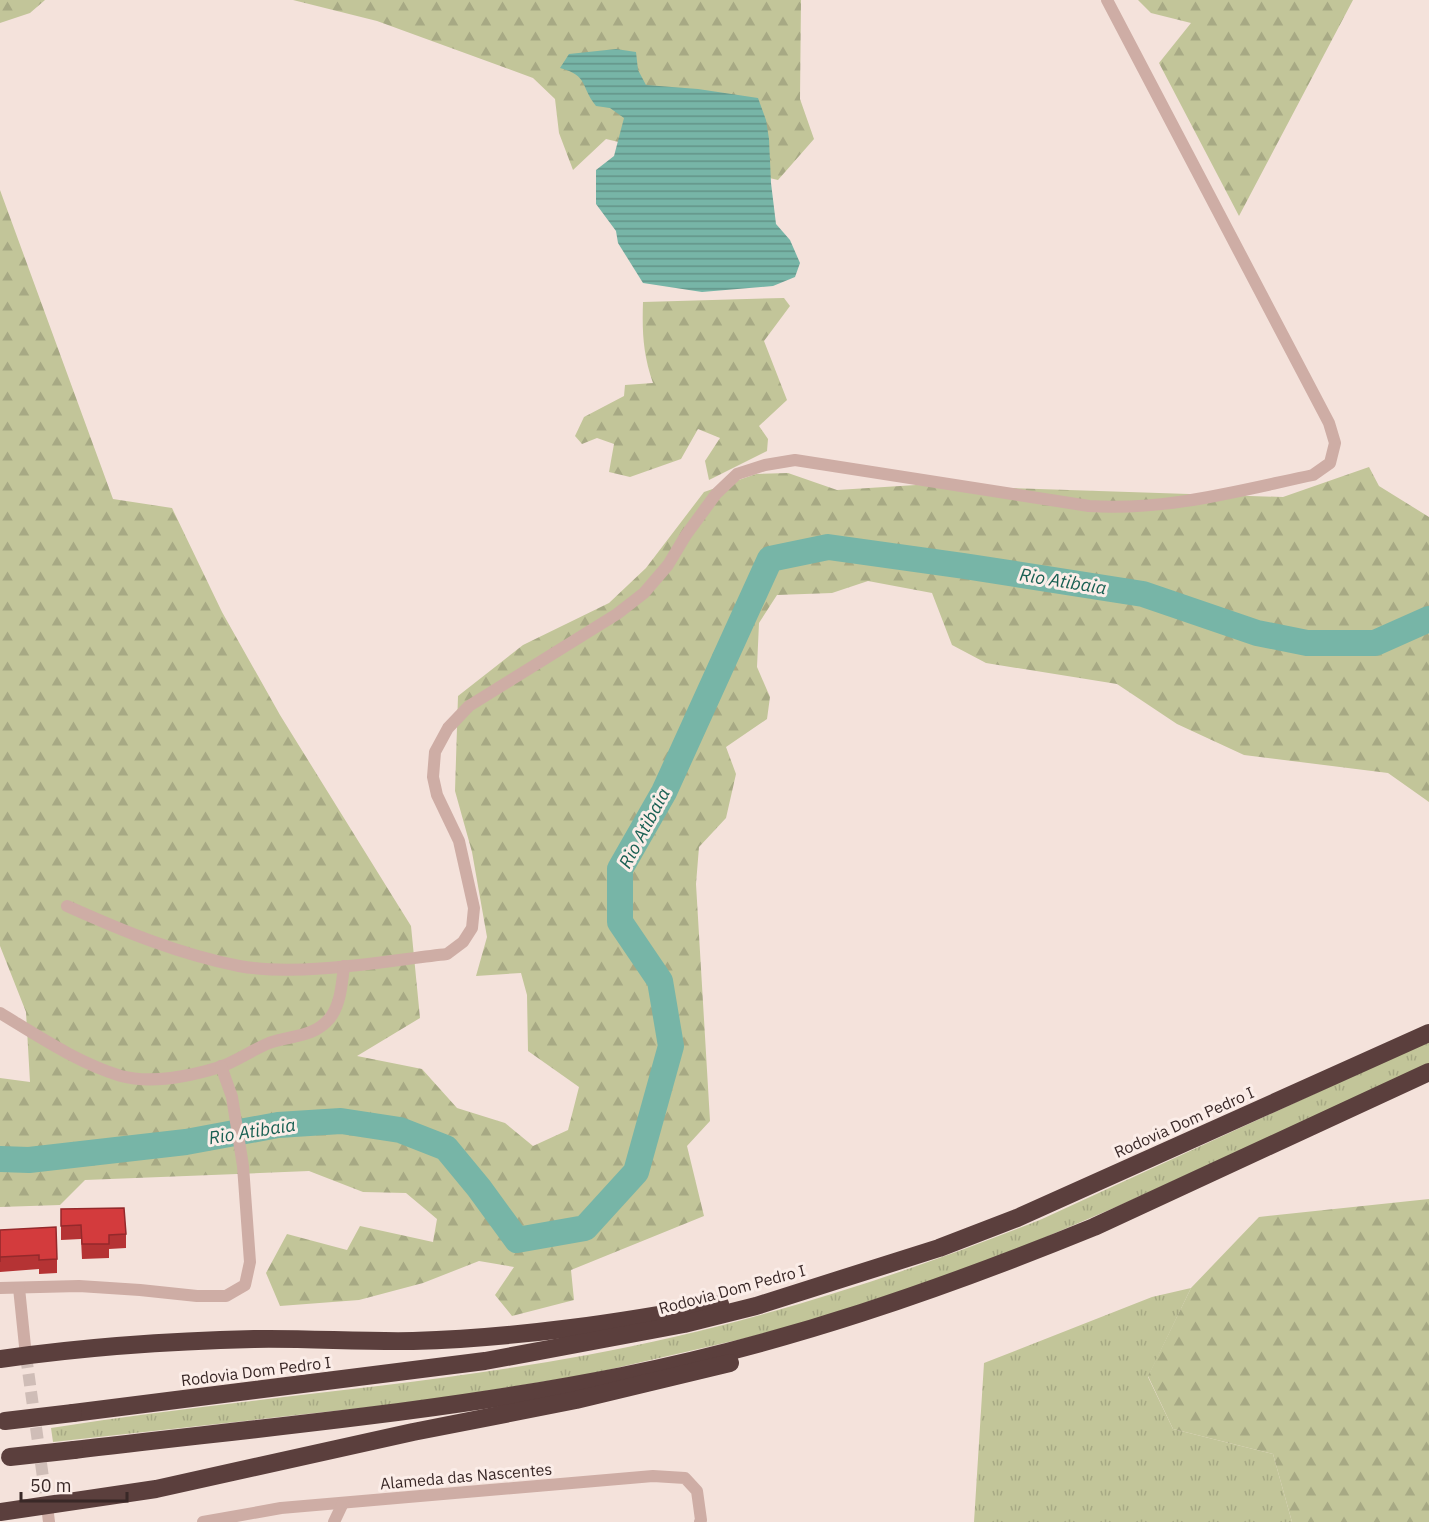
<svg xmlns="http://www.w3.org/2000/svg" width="1429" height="1522" viewBox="0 0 1429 1522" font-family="'IBM Plex Sans',sans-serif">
<defs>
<pattern id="grass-tufts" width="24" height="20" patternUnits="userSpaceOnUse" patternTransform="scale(1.5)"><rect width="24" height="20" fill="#c2c599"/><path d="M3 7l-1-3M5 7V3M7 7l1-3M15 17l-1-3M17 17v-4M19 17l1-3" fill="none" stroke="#a7a984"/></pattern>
<pattern id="forest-firs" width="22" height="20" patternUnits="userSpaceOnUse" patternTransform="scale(1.5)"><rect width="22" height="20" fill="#c2c599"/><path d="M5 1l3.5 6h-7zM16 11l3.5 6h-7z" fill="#a7a984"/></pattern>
<pattern id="water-rules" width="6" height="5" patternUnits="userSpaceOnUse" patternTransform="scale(1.5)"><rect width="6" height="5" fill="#77b5a7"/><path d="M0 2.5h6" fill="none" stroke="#639388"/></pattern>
</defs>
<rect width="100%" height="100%" fill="#f4e2db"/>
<!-- grass -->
<g fill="url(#grass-tufts)">
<path d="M1429,1041V1064L1123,1204L980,1265L813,1320L746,1338L590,1374L425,1401L53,1442L51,1428C229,1399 410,1388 587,1355C743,1326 895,1278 1042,1219Z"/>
<polygon points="1191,1288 1148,1377 1173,1429 1273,1454 1292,1522 974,1522 984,1363 1152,1297"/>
</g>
<!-- forest -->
<g fill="url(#forest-firs)">
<polygon points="0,0 45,0 30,13 0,23"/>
<polygon points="293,0 801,0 800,99 814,139 778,180 606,139 573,170 559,133 555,99 533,78 377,21"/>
<polygon points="1138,0 1353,0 1239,216 1159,63 1191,23 1151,13"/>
<polygon points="0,190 113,499 172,508 222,612 280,715 411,926 420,1018 357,1056 422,1069 457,1108 505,1123 533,1146 568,1130 579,1087 528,1051 527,995 521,973 476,976 487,937 472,852 455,791 458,696 523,645 609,603 646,568 704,492 756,474 788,473 837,490 916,485 1283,497 1369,467 1379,486 1429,517 1429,802 1388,773 1244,755 1177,724 1117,684 986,663 952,645 932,593 868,581 832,593 777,595 759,623 757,667 770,697 767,719 726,747 736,774 726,818 699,847 696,884 710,1121 687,1146 704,1216 571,1270 574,1300 512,1316 495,1295 514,1267 479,1261 423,1283 359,1300 280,1306 266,1273 287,1234 347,1250 360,1226 433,1242 437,1219 406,1193 363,1192 309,1171 85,1180 60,1205 0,1207 0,1078 30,1082 26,1012 0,946"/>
<path d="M784,298L790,306L764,341L787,400L759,426L768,439L767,451L709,480L705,461L720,438L698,429L681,459L630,477L609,472L614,444L597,438L582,444L575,436L584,417L624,396L625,385L653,383C643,354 642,332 643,302Z"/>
<polygon points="1429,1199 1429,1522 1292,1522 1273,1454 1173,1429 1148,1376 1191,1288 1259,1217"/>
</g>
<!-- water -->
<path fill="url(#water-rules)" d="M616,49L636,52L638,70L646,85L698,89L758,98L766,120L769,139L771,183L776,224L790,240L800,263L795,277L773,286L702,292L643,283L618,243L616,231L596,204V170L614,156L624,118L610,108L596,106C580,86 589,76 560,68L569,54Z"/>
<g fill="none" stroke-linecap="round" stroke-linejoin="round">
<!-- river -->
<polyline stroke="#77b5a7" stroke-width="26" points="0,1159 29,1160 186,1142 278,1125 341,1121 400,1130 446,1148 479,1188 517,1240 585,1228 636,1172 671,1046 660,981 620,922 620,869 664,792 770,559 828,547 964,566 1143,594 1257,633 1307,643 1375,643 1429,619"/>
<!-- street-tunnel -->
<polyline stroke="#cfbdb7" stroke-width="12" stroke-dasharray="12 6" stroke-linecap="butt" points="26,1356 47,1506"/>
<!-- street -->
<g stroke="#ceada5" stroke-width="12">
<path d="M67,906C123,931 178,954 239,966C300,977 385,961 447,954L463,942L472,928L474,908L459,841L437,795L433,777L435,752L448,728L469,706L617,614L644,593L668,565L686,535L716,494L737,474L765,465L795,460L1089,506C1166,511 1238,491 1313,475L1330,463L1335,443L1329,423L1107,0"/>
<path d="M0,1013C38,1036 78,1063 121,1076C151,1084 191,1076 220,1067C237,1061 252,1050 269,1043C292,1035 313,1038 330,1018C341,1004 342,982 344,966"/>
<polyline points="0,1288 79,1286 140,1290 197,1296 226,1296 245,1285 250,1262 243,1166 232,1097 221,1066"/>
<polyline points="19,1288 26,1356"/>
<polyline points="47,1506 49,1522"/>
<polyline points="203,1522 281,1508 653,1476 685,1478 697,1491 701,1520 700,1522"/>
<polyline points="334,1522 343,1503"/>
</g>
<!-- highway -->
<g stroke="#5b3f3d" stroke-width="18">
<path d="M0,1359C84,1347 169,1341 254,1339C307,1338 360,1342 413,1341C517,1338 618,1323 720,1304"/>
<polyline points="73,1413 485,1361 684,1324 756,1306 939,1248 1017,1218 1429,1033"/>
<path d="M74,1450C257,1428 441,1412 622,1376C784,1344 942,1289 1094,1227L1429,1072"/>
<polyline points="0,1512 156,1489 413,1432 576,1400 730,1363"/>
</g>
<!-- highway-bridge -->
<g stroke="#5b3f3d" stroke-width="18">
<polyline points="5,1421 73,1413"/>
<polyline points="10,1457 74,1450"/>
</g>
</g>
<!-- wall -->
<g fill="#b53334">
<polygon points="61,1209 126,1234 126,1248 109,1249 109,1258 82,1259 81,1239 61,1240"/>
<polygon points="0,1230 57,1259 57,1273 39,1274 39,1269 0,1272 0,1277"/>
</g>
<!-- building -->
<g fill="#d33b3d" stroke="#94292b" stroke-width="1.5">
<polygon points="124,1208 126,1234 109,1235 109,1244 82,1244 81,1225 61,1226 61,1209"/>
<polygon points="56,1227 57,1259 39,1260 39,1255 0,1257 0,1262 0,1230"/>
</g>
<g text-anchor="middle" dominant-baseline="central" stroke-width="6" stroke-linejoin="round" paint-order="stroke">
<!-- street labels -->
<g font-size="16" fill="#392827" stroke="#fbede8">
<text transform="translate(1184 1122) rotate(-24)">Rodovia Dom Pedro I</text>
<text transform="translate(732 1289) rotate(-15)">Rodovia Dom Pedro I</text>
<text transform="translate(256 1371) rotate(-7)">Rodovia Dom Pedro I</text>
<text transform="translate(466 1476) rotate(-5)">Alameda das Nascentes</text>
</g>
<!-- water labels -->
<g font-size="18" font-style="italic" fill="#185f52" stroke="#fbede8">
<text transform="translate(1063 581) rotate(9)">Rio Atibaia</text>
<text transform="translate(644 828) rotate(-62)">Rio Atibaia</text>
<text transform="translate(252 1131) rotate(-9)">Rio Atibaia</text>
</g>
</g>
<!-- scale -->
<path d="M21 1492v9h106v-9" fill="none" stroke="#392827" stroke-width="3"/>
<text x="30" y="1492" font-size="18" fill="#392827" stroke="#fbede8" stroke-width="4.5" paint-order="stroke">50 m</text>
</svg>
